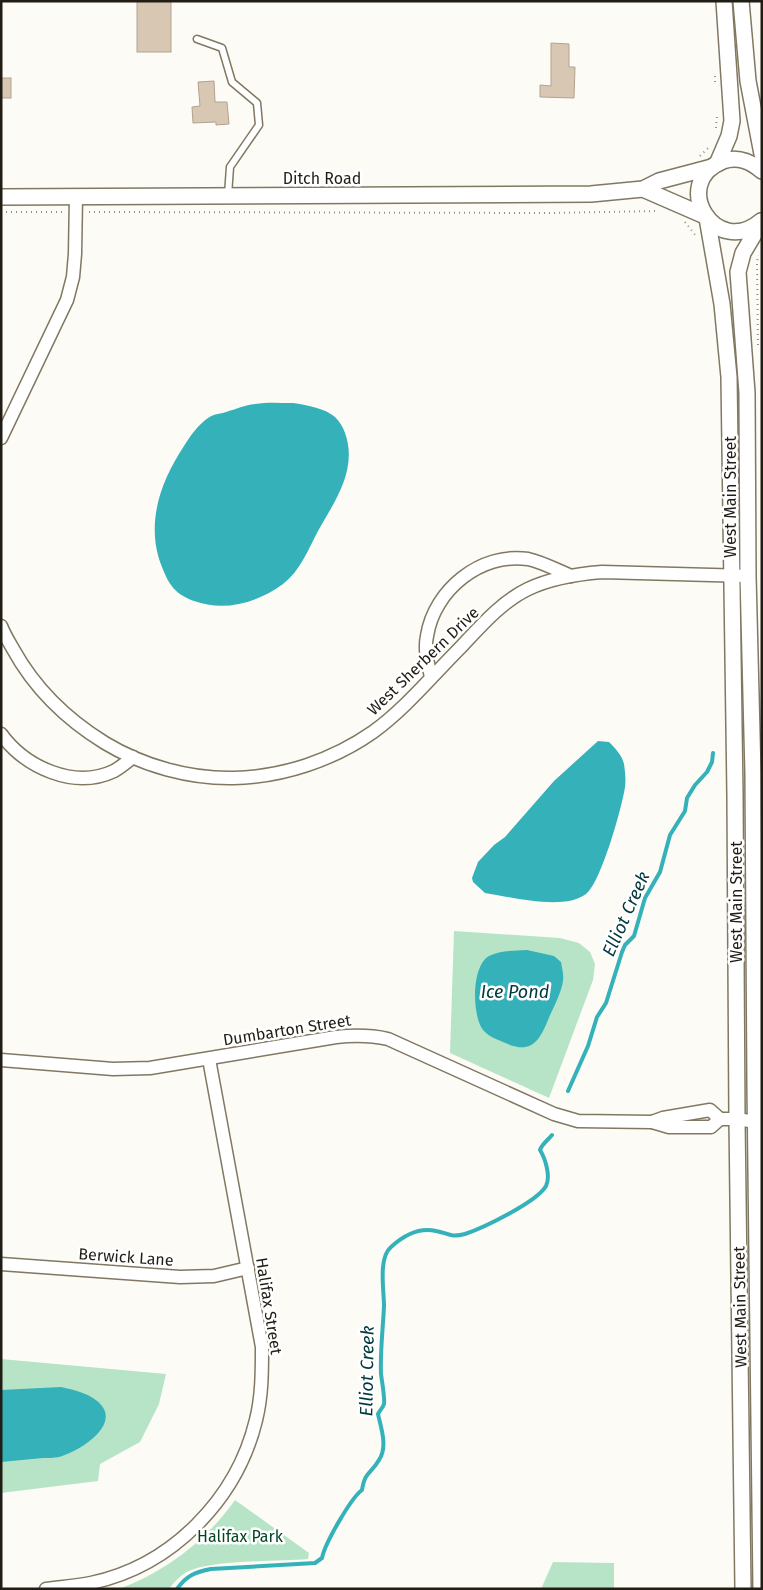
<svg xmlns="http://www.w3.org/2000/svg" width="763" height="1590" viewBox="0 0 763 1590" font-family="'Fira Sans',sans-serif">
<rect width="100%" height="100%" fill="#fdfbf6"/>
<!-- green -->
<g fill="#b7e4c6">
<polygon points="454,931 560,938 579,943 590,952 595,964 593,980 549,1098 450,1053"/>
<polygon points="1,1359 166,1374 159,1404 140,1442 100,1464 98,1481 1,1493"/>
<path d="M235,1500L309,1553L308,1559C278,1562 209,1559 185,1573C179,1577 174,1582 169,1589H119C165,1572 207,1540 235,1500Z"/>
<polygon points="553,1562 614,1563 614,1589 541,1589"/>
</g>
<!-- water -->
<g fill="#35b1ba">
<path d="M293,403C306,405 325,408 335,417C340,422 343,427 345,433C358,469 335,501 318,531C308,550 300,571 283,584C257,603 224,612 194,601C175,594 169,585 162,567C145,525 160,482 184,446C190,436 198,425 208,418C213,414 220,414 226,412C236,409 245,405 255,404C267,402 280,403 293,403Z"/>
<path d="M598,741L609,742C615,748 622,755 624,764C625,771 626,779 625,787C622,807 601,883 586,894C564,911 511,897 485,893L473,882L472,878L478,862L494,845L505,837L554,781Z"/>
<path d="M527,950L554,956L561,962C562,968 564,975 563,981C561,994 553,1008 548,1020C538,1045 529,1054 503,1042C496,1039 488,1036 483,1030C472,1016 471,966 489,956C500,950 514,951 527,950Z"/>
<path d="M61,1387C75,1390 93,1394 102,1406C118,1427 79,1451 62,1456C57,1458 49,1458 43,1458C29,1459 15,1461 1,1462V1390Z"/>
</g>
<g fill="none" stroke-linecap="round" stroke-linejoin="round">
<!-- stream -->
<g stroke="#35b1ba" stroke-width="4">
<polyline points="568,1091 588,1046 597,1017 606,1003 622,952 625,945 634,936 645,898 660,872 670,835 685,811 687,798 695,785 707,772 712,762 713,753"/>
<path d="M177,1589C186,1576 195,1572 211,1569L315,1563L322,1558C325,1543 351,1498 362,1490C365,1471 371,1474 379,1460C388,1447 381,1428 378,1414C379,1411 383,1408 384,1404C385,1398 382,1382 381,1374C380,1351 383,1329 384,1306C384,1290 378,1258 391,1247C403,1236 419,1227 436,1231C448,1233 450,1238 465,1234C483,1228 537,1202 546,1186C551,1176 545,1158 540,1150C542,1144 548,1140 552,1135"/>
</g>
</g>
<!-- building -->
<g fill="#d8c8b3" stroke="#b2a38f">
<rect x="137" y="1" width="34" height="51"/>
<polygon points="551,43 569,44 569,67 575,67 574,98 540,97 540,85 551,86"/>
<rect x="1" y="78" width="10" height="20"/>
<polygon points="214,81 215,102 227,102 229,124 216,125 216,122 193,123 192,107 200,106 198,82"/>
</g>
<g fill="none" stroke-linecap="round" stroke-linejoin="round">
<defs>
<polyline id="service" points="197,39 222,48 232,82 257,103 259,125 230,167 228,195"/>
<g id="minor">
<polyline points="1,438 67,300 73,277 75,254 76,196"/>
<path d="M1,626C4,634 9,642 13,649C35,689 66,719 105,743C143,766 190,779 234,778C283,777 333,760 373,732C405,709 432,676 460,648C480,627 501,602 528,589C551,578 577,574 602,572L748,576"/>
<path d="M431,677C428,663 424,650 427,636C434,590 481,552 528,559C542,562 557,570 571,576"/>
<path d="M1,734C25,767 74,790 114,771C121,767 127,762 133,757"/>
<path d="M1,1060L113,1069L150,1068L336,1037C355,1035 370,1035 388,1039L554,1114L578,1121L652,1122L669,1127H711L720,1119H737L762,1123"/>
<polyline points="652,1122 663,1118 710,1110 720,1119"/>
<polyline points="1,1264 180,1277 214,1276 248,1268"/>
<path d="M46,1589C61,1587 76,1586 91,1583C172,1566 237,1499 256,1420C262,1396 262,1372 262,1347L209,1059"/>
</g>
<g id="tertiary">
<polyline points="741,1 748,81 762,154"/>
<polyline points="717,164 729,136 732,121 724,1"/>
<polyline points="643,189 705,216"/>
<polyline points="1,197 591,194 643,189 659,181 712,167"/>
<polyline points="707,218 722,304 729,377 735,795 737,1119 743,1589"/>
<path d="M761,221C715,260 669,182 723,161C738,156 750,161 762,171"/>
<polyline points="761,1589 755,1086 753,774 748,576 747,393 738,272 743,253 762,221"/>
</g>
</defs>
<!-- service casing -->
<use href="#service" stroke="#817862" stroke-width="9"/>
<!-- minor casing -->
<use href="#minor" stroke="#817862" stroke-width="15"/>
<!-- tertiary casing -->
<use href="#tertiary" stroke="#817862" stroke-width="18"/>
<!-- path -->
<g stroke="#928f89" stroke-width="2" stroke-dasharray="1 4" stroke-linecap="butt">
<polyline points="715,76 715,86"/>
<polyline points="716,128 717,116"/>
<polyline points="700,156 709,147"/>
<polyline points="1,212 64,212"/>
<polyline points="89,212 549,213 659,211"/>
<polyline points="685,222 696,236"/>
<polyline points="758,345 757,263 758,255"/>
</g>
<!-- service -->
<use href="#service" stroke="#fff" stroke-width="6"/>
<!-- minor -->
<use href="#minor" stroke="#fff" stroke-width="12"/>
<!-- tertiary -->
<use href="#tertiary" stroke="#fff" stroke-width="15"/>
</g>
<g text-anchor="middle" dominant-baseline="central" stroke-width="5" stroke-linejoin="round" paint-order="stroke">
<!-- street labels -->
<g font-size="16" fill="#211d15" stroke="#fff">
<text x="322" y="178">Ditch Road</text>
<text transform="translate(730 497) rotate(-90)">West Main Street</text>
<text transform="translate(423 661) rotate(-44)">West Sherbern Drive</text>
<text transform="translate(736 902) rotate(-90)">West Main Street</text>
<text transform="translate(287 1030) rotate(-9)">Dumbarton Street</text>
<text transform="translate(126 1257) rotate(4)">Berwick Lane</text>
<text transform="translate(269 1306) rotate(81)">Halifax Street</text>
<text transform="translate(740 1307) rotate(-91)">West Main Street</text>
</g>
<!-- park labels -->
<g font-size="16" fill="#034425" stroke="#fff">
<text x="240" y="1536">Halifax Park</text>
</g>
<!-- water labels -->
<g font-size="18" font-style="italic" fill="#00393d" stroke="#fff">
<text transform="translate(626 914) rotate(-66)">Elliot Creek</text>
<text x="515" y="992">Ice Pond</text>
<text transform="translate(367 1371) rotate(-89)">Elliot Creek</text>
</g>
</g>
<!-- border -->
<rect width="763" height="1590" fill="none" stroke="#211d15" stroke-width="5"/>
</svg>
